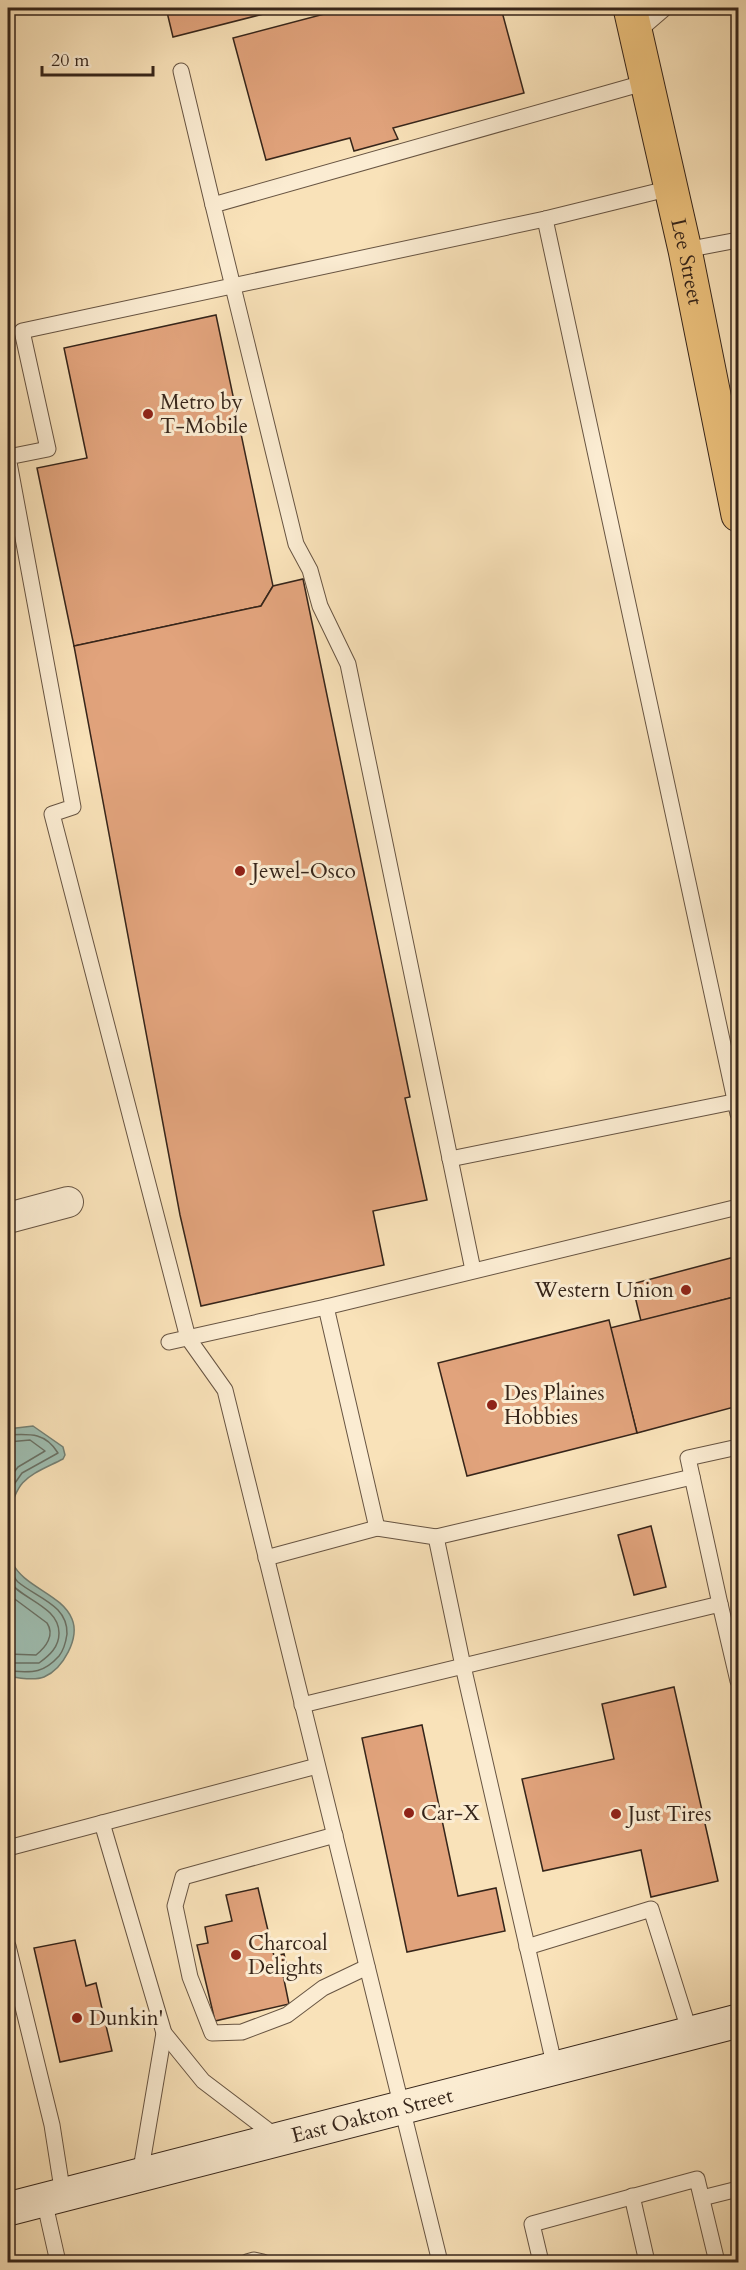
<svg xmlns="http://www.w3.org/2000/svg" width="746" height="2270" viewBox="0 0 746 2270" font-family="Cardo,serif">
<rect width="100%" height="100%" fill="#f9e2b9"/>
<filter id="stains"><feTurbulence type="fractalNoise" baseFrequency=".00333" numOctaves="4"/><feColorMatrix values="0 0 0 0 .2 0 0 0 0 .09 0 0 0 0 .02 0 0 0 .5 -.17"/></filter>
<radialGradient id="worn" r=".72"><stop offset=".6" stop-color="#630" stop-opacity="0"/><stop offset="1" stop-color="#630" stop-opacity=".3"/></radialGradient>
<!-- water -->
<g fill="#9ebdb0" stroke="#748074" stroke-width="1.5">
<path d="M33,1426L63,1447L65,1455L63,1459C27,1477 17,1477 8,1519V1429Z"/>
<path d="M8,1535C9,1543 9,1555 12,1562C23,1587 62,1594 72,1619C80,1638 63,1669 44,1677C34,1681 18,1678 8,1676Z"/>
</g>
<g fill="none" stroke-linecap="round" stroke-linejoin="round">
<!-- shore -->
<g stroke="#6a7165" stroke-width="1.5">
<path d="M8,1435C29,1434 45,1432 58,1453L22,1473L8,1493"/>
<polyline points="8,1442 30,1440 45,1451 18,1467 8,1480"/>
<path d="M8,1566C11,1571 14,1578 18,1582C37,1598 68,1605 67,1634C66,1641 63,1651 59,1656C42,1675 30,1672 8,1671"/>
<path d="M8,1580C20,1599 59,1606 59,1633C59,1647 50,1655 39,1663H8"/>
<path d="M8,1594L47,1623C55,1635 46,1647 36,1655L8,1654"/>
</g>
</g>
<!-- building -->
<g fill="#e1a37c" stroke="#36251a" stroke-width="1.5">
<polygon points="166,8 287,8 173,37"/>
<polygon points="347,8 501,8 524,93 393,128 398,139 354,151 350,138 266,160 233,38"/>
<polygon points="216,315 273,586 261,606 74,646 37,468 87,458 64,348"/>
<polygon points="303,579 410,1097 405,1098 427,1200 373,1211 384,1265 201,1306 180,1215 74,646 261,606 273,586"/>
<polygon points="738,1256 738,1296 641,1321 632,1284"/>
<polygon points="738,1296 738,1406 637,1433 610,1328"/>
<polygon points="609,1320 637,1433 467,1476 438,1363"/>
<polygon points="651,1526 666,1587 634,1595 618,1535"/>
<polygon points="674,1687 718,1881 651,1897 641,1850 543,1871 522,1779 614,1759 602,1704"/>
<polygon points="422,1725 458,1896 496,1888 505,1931 407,1952 362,1738"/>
<polygon points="258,1888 274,1956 284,1954 287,1968 282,1970 289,2004 215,2021 197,1945 208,1943 205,1927 232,1921 226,1895"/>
<polygon points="75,1940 86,1986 96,1983 112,2051 60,2062 34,1948"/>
</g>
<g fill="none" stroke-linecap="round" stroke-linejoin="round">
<defs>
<g id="service">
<polyline points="636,33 665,8"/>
<polyline points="181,71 213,205"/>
<polyline points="545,219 738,1114"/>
<polyline points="685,250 738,240"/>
<polyline points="450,1159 738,1101"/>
<polyline points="473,1270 348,664 320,606 310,570 296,544 213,205 647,82"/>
<polyline points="169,1342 326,1307 738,1207"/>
<polyline points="377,1528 436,1537 463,1666 555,2068"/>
<polyline points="436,1537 692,1477"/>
<polyline points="266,1558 377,1528 326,1307"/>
<polyline points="720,1604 688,1458 738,1447"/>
<polyline points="302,1705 720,1604 738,1681"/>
<polyline points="102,1823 164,2033 203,2081 278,2138"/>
<polyline points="335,1835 183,1877 175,1906 190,1977 212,2033 242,2032 287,2015 323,1988 367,1967"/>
<polyline points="8,1848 317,1766"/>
<polyline points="8,1946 52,2125 63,2195"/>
<polyline points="527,1947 651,1909 690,2033"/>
<polyline points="140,2175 164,2033"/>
<polyline points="632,2196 647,2262"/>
<polyline points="702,2198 738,2189"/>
<polyline points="44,2200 58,2262"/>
<polyline points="247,2262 254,2260 263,2262"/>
<polyline points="440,2262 225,1390 188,1338 52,814 73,807 8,457 48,449 22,331 545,219 671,188"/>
<polyline points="541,2262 532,2224 697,2179 717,2262"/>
</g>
<polyline id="minor" points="8,1218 68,1202"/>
<g id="secondary">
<path id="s1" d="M8,2209L738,2021"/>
</g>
<g id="primary">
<path id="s2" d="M630,8L685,250L738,515"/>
</g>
</defs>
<!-- service casing -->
<use href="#service" stroke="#675442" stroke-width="17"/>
<!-- minor casing -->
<use href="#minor" stroke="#675442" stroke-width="32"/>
<!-- secondary casing -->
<use href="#secondary" stroke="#36251a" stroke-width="35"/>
<!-- primary casing -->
<use href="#primary" stroke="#36251a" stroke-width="35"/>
<!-- service -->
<use href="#service" stroke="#fbecd2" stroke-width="15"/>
<!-- minor -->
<use href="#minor" stroke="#fbecd2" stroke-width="30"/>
<!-- secondary -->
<use href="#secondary" stroke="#fbecd2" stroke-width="33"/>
<!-- primary -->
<use href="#primary" stroke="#ecc17c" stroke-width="33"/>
</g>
<!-- markers -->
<g fill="#8f2418" stroke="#fbecd2" stroke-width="2">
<circle cx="148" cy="414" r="6"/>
<circle cx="240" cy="871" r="6"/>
<circle cx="686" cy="1290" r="6"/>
<circle cx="492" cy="1405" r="6"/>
<circle cx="409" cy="1813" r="6"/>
<circle cx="616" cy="1814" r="6"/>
<circle cx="236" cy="1955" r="6"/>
<circle cx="77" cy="2018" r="6"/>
</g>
<g text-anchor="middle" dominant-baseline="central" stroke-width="6" stroke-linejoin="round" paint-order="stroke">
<!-- street labels -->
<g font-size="21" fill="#36251a" stroke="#fbecd2">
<text stroke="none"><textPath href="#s2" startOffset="260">Lee Street</textPath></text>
<text stroke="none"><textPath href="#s1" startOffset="376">East Oakton Street</textPath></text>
</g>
<!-- poi labels -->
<g font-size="21" fill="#36251a" stroke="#fbecd2" text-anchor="start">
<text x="160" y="402">Metro by<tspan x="160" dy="24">T-Mobile</tspan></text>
<text x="252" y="871">Jewel-Osco</text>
<text x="674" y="1290" text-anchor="end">Western Union</text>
<text x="504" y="1393">Des Plaines<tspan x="504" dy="24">Hobbies</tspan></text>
<text x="421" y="1813">Car-X</text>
<text x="628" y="1814">Just Tires</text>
<text x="248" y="1943">Charcoal<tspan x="248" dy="24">Delights</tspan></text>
<text x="89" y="2018">Dunkin'</text>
</g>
</g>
<!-- margin -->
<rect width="746" height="2270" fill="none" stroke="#f9e2b9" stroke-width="30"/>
<rect x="9" y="9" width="728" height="2252" fill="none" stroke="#36251a" stroke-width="3"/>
<rect x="15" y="15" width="716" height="2240" fill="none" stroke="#36251a" stroke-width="1.5"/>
<!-- scale -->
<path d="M42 66v9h111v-9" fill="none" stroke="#36251a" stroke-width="3"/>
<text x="51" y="66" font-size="18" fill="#36251a" stroke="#fbecd2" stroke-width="4.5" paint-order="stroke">20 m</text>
<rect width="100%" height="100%" filter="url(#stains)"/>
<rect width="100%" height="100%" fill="url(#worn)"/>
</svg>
